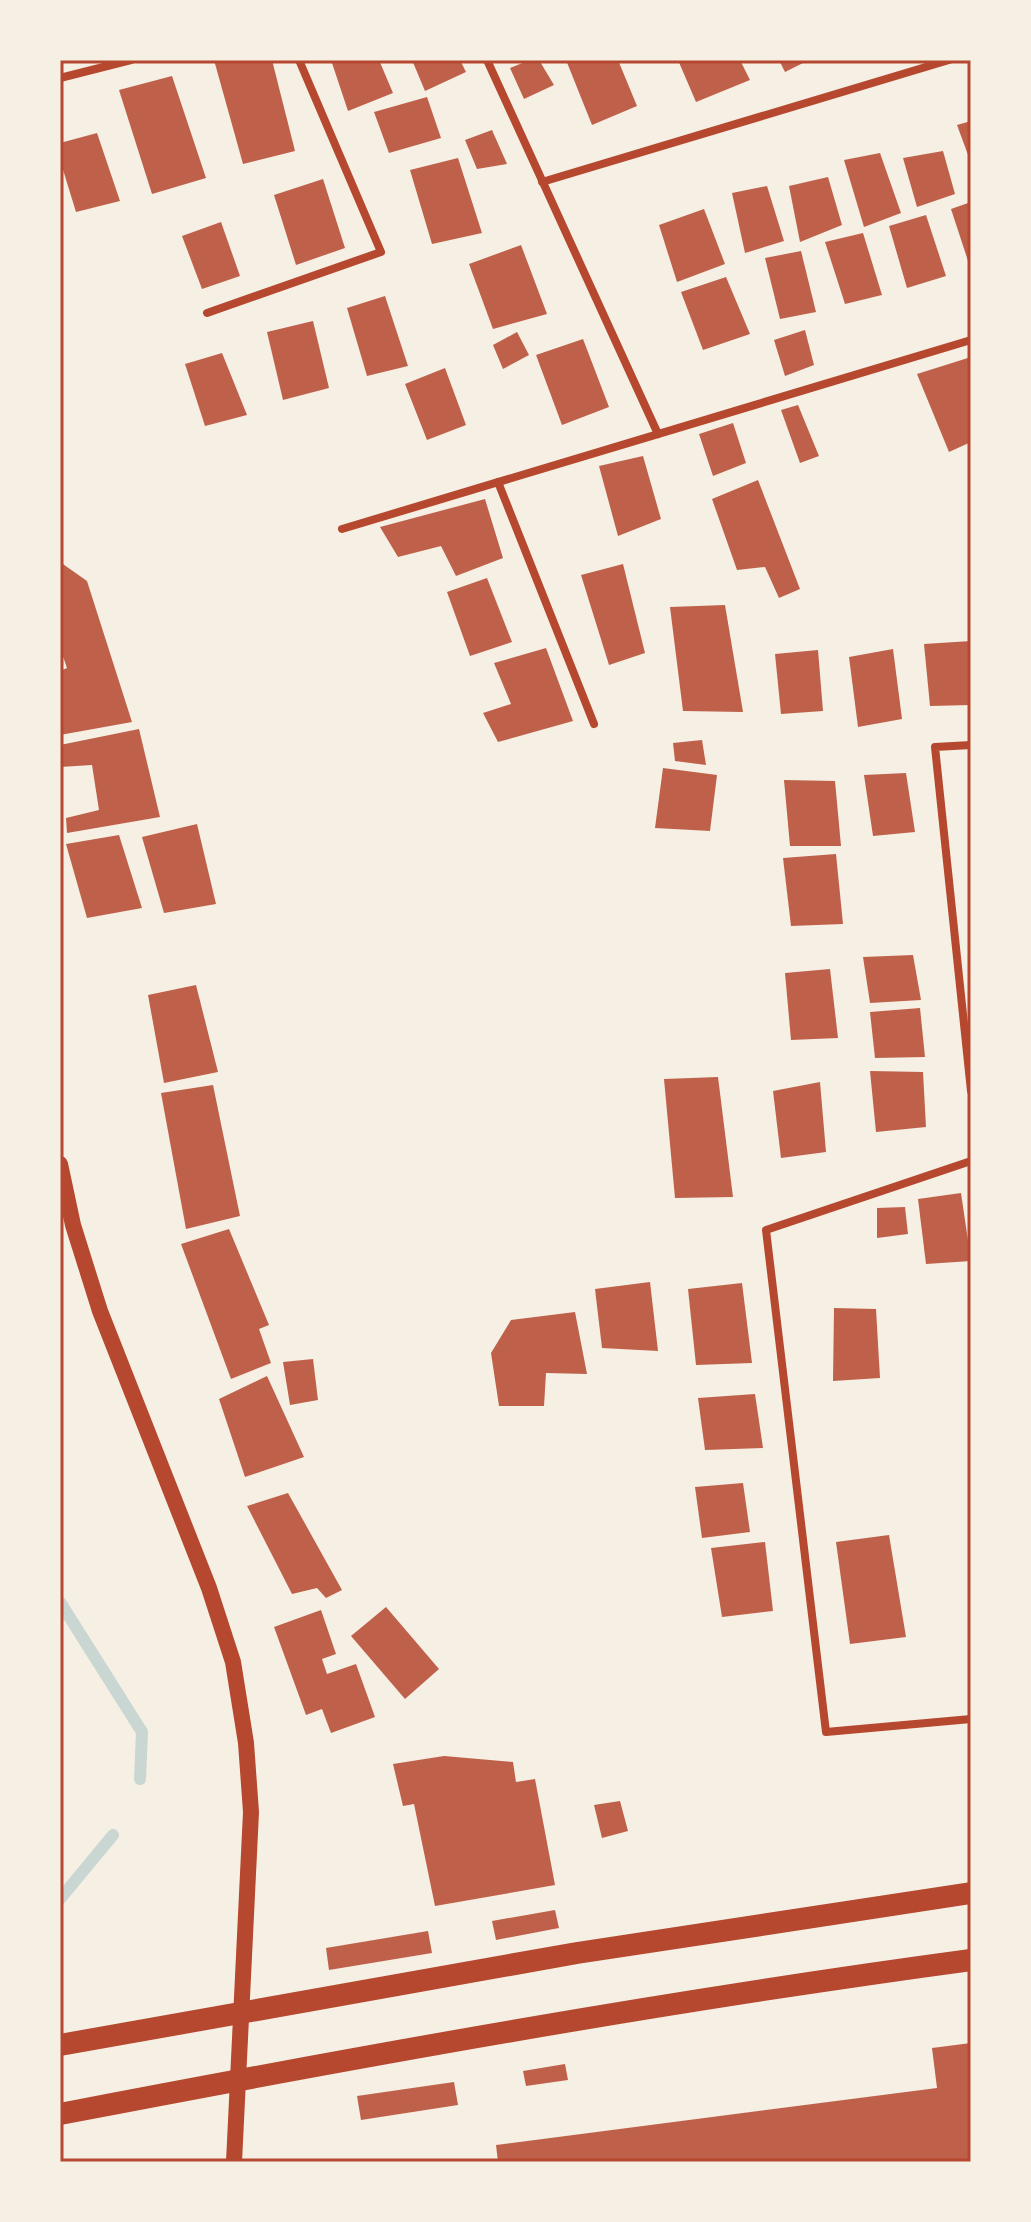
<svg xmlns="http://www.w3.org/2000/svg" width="1031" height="2222" viewBox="0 0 1031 2222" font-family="'PT Sans',sans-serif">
<rect width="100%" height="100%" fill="#f6efe4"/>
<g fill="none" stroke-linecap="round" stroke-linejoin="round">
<!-- stream -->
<g stroke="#c9d6d2" stroke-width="12">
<polyline points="60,1602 142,1732 140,1779"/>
<polyline points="60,1899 113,1835"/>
</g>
</g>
<!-- building -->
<g fill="#bf614a">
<polygon points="214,60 272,60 295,151 243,164"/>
<polygon points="331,60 379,60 393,93 348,111"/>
<polygon points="412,60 460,60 466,72 425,91"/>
<polygon points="530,60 539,60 554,85 524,99 510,68"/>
<polygon points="566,60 618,60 637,106 592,125"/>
<polygon points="678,60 740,60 750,80 696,102"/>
<polygon points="779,60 809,60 785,72"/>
<polygon points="172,76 206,178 152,194 119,90"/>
<polygon points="427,97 441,138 389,153 374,112"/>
<polygon points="971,121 971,163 957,125"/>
<polygon points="492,130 507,164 477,169 465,140"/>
<polygon points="97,133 120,201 76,212 60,160 60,143"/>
<polygon points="943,151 955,194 917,207 903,158"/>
<polygon points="880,153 901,213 864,227 844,160"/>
<polygon points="458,158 482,233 432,244 410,170"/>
<polygon points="828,177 842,225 800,242 789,186"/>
<polygon points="323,179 345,248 296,265 274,195"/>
<polygon points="767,186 784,241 745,253 732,193"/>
<polygon points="971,202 971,266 970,267 951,209"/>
<polygon points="704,209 725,264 677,282 659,225"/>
<polygon points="926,215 946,276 907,288 889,226"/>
<polygon points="221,222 240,276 202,289 182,236"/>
<polygon points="863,233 882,295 845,304 825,242"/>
<polygon points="521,245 547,314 493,329 469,264"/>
<polygon points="801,251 816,312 780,319 765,258"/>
<polygon points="726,277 750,334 703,350 681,292"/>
<polygon points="385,296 408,366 367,376 347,308"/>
<polygon points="313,321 329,388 283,400 267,332"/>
<polygon points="805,330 814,365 785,376 774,340"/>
<polygon points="517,332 529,355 503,369 493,345"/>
<polygon points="583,339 609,407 562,425 536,355"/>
<polygon points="222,353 247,415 205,426 185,364"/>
<polygon points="971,357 971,442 949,452 917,374"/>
<polygon points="445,368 466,425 427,440 405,384"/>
<polygon points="798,405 819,456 800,463 781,410"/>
<polygon points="733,423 746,463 713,476 699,434"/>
<polygon points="643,456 661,519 618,536 599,466"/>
<polygon points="758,480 800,589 779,598 765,567 737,570 712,499"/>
<polygon points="485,499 503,558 456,576 441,546 398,557 380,527"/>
<polygon points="60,562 87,581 132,722 60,735 60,671 67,668 60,648"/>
<polygon points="623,564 645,653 609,665 581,575"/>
<polygon points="487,578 512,642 470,656 447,592"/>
<polygon points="725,605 743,712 683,711 670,607"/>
<polygon points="971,641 971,705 930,706 924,644"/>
<polygon points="546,648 573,721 498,742 483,713 511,704 494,663"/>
<polygon points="893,649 902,719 858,727 849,657"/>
<polygon points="818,650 823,711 781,714 775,654"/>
<polygon points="139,729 160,817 67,833 66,818 99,810 92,765 60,767 60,745"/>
<polygon points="702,740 706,765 675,761 673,743"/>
<polygon points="663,768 717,775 710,831 655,828"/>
<polygon points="906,773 915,832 873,836 864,775"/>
<polygon points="784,780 835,781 841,846 790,846"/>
<polygon points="197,824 216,904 164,913 142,837"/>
<polygon points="119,835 142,908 87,918 66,844"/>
<polygon points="836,854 843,924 791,926 783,858"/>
<polygon points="913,955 921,1000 870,1003 863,957"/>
<polygon points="830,969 838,1038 791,1040 785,973"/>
<polygon points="196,985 218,1072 164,1083 148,995"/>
<polygon points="920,1008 925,1057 875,1058 870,1012"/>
<polygon points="870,1071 923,1072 926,1127 876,1132"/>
<polygon points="718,1077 733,1197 675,1198 664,1079"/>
<polygon points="820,1082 826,1152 781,1158 773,1091"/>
<polygon points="213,1085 240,1216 186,1229 161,1093"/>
<polygon points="961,1193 971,1261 926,1264 918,1199"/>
<polygon points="905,1207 908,1234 877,1238 877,1208"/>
<polygon points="229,1229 269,1325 259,1329 271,1363 231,1379 181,1244"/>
<polygon points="650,1282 658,1351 602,1348 595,1289"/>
<polygon points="742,1283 752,1363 696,1365 688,1289"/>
<polygon points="834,1308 876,1309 880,1378 833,1381"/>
<polygon points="575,1312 587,1374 546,1373 544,1406 499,1406 491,1353 511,1320"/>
<polygon points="313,1359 318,1400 290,1405 283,1362"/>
<polygon points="267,1376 304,1457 245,1477 219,1399"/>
<polygon points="755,1394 763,1448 705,1450 698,1398"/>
<polygon points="743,1483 750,1532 702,1538 695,1487"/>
<polygon points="288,1493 342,1590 326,1598 317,1588 292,1594 247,1506"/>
<polygon points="889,1535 906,1637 850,1644 836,1542"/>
<polygon points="765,1542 773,1611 722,1617 711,1548"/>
<polygon points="386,1607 439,1669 405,1699 351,1636"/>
<polygon points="321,1610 336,1654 322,1659 327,1674 356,1664 375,1717 331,1733 322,1709 306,1715 274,1627"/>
<polygon points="444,1756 513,1762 516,1782 535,1779 555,1885 435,1906 414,1804 403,1806 393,1764"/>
<polygon points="620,1801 628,1831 602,1838 594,1805"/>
<polygon points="555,1910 559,1928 496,1940 492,1921"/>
<polygon points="428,1931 432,1953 329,1970 326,1948"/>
<polygon points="971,2043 971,2162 498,2162 496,2145 937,2088 932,2048"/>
<polygon points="565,2064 568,2080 526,2086 523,2071"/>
<polygon points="454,2082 458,2105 361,2120 357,2096"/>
</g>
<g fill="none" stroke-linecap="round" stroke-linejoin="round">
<!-- minor -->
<g stroke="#b5482f" stroke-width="8">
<polyline points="487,60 658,434"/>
<polyline points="60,78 131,60"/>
<polyline points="542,182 949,60"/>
<polyline points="207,313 381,252 299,60"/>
<polyline points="498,482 594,724"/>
<polyline points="342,529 971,340"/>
<polyline points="971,745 935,747 971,1091"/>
<polyline points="971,1161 766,1230 826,1732 971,1719"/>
</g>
<!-- secondary -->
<polyline stroke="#b5482f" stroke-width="16" points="60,1164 73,1225 100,1311 209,1588 233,1662 246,1743 251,1812 234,2162"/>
<!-- trunk -->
<g stroke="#b5482f" stroke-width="22">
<polyline points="60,2045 577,1953 971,1893"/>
<path d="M60,2114C362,2056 666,2001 971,1960"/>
</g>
</g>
<!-- border -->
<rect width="1031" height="2222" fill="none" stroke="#f6efe4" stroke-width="124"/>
<rect x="62" y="62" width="907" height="2098" fill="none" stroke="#b5482f" stroke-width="3"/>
</svg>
